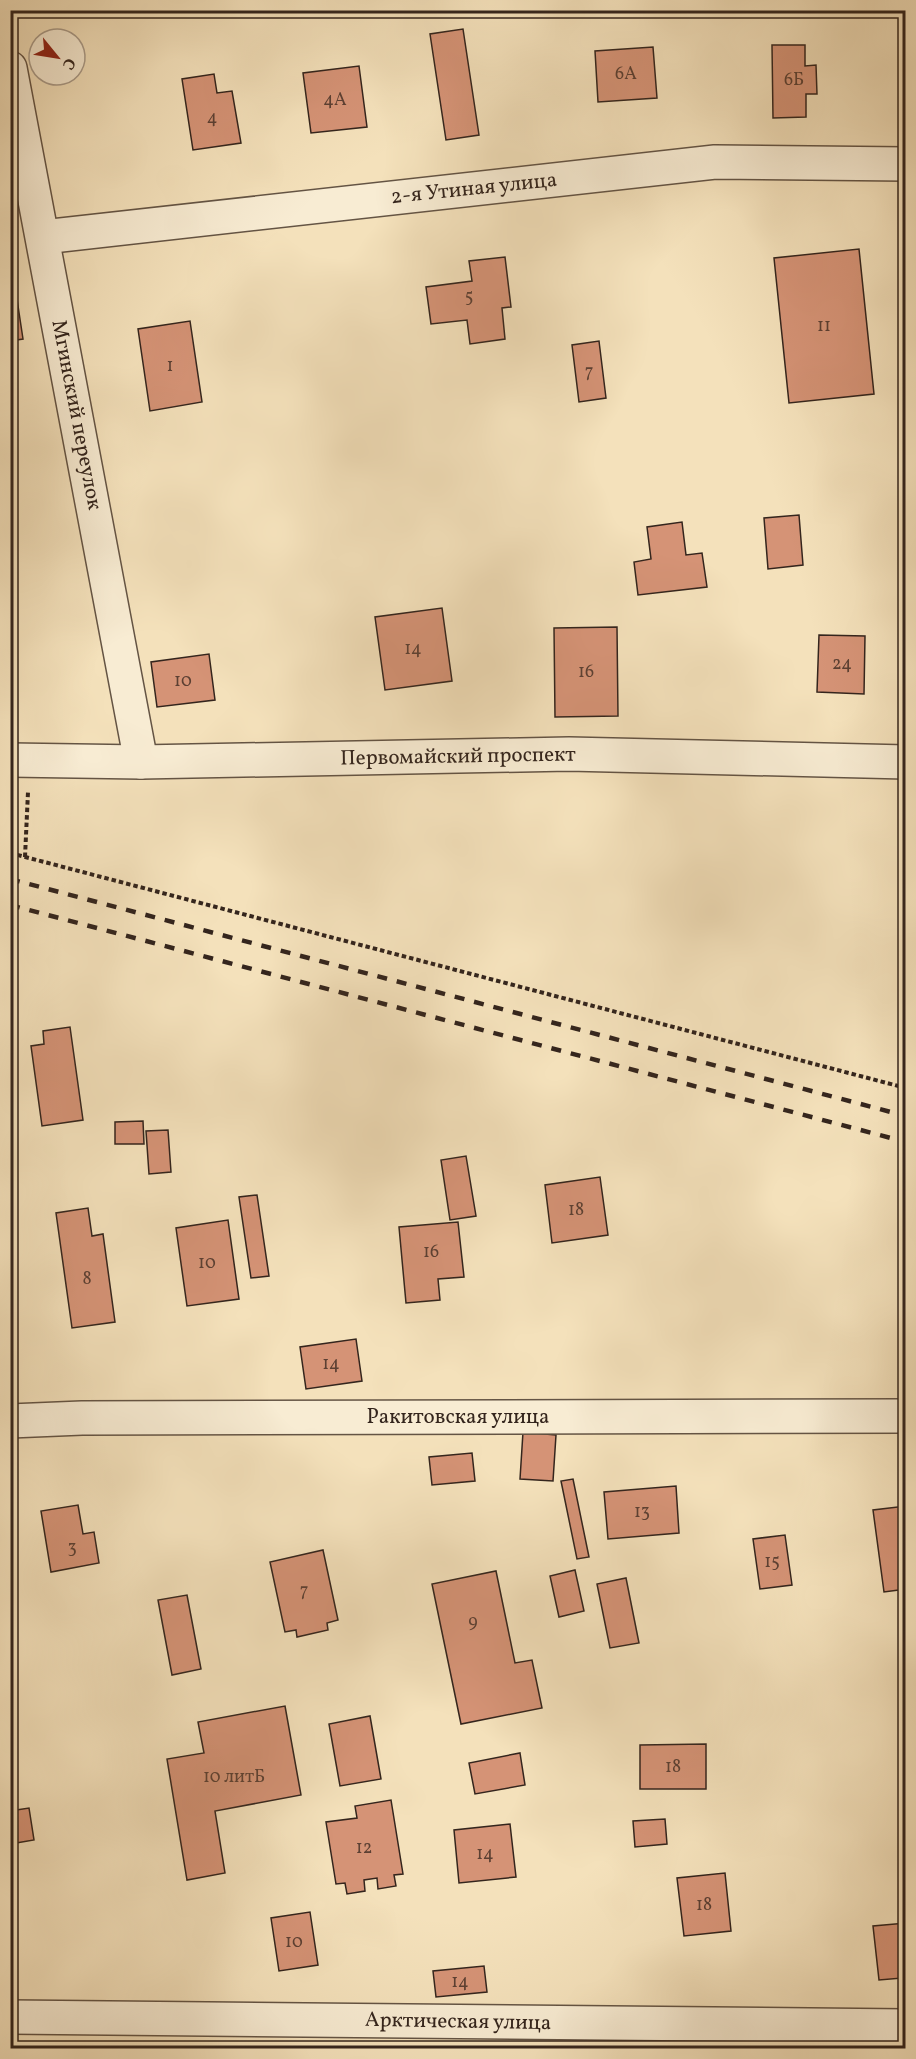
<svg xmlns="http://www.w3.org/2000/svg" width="916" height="2059" viewBox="0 0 916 2059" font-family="Vollkorn,serif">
<rect width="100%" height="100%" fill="#f4e1bb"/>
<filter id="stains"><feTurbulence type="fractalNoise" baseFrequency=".00333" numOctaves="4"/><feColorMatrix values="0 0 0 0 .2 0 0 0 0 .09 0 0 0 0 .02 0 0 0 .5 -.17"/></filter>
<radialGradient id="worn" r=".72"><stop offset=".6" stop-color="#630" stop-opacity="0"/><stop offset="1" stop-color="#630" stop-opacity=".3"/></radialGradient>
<!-- building -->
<g fill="#d59376" stroke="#34251d" stroke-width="1.5">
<polygon points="463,29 479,135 446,140 430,34"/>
<polygon points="772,45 805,45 805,66 816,65 817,94 806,94 806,117 773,118"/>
<polygon points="653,47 657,98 598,102 595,51"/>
<polygon points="359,66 367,127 311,133 303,73"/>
<polygon points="214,74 217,93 232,91 241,143 193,150 182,79"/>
<polygon points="859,249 874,394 789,403 774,258"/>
<polygon points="505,257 511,307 502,308 505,339 470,344 467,320 431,324 426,287 472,281 469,261"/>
<polygon points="15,286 23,339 10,341 10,287"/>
<polygon points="190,321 202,402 150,411 138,329"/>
<polygon points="599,341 606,398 579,402 572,345"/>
<polygon points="799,515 803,565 768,569 764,518"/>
<polygon points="682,522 686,555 702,553 707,587 638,595 634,562 651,559 647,527"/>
<polygon points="442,608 452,681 385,690 375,617"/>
<polygon points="617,627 618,716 555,717 554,628"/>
<polygon points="819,635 865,636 864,694 817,692"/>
<polygon points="209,654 215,700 157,707 151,662"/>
<polygon points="70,1027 83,1120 42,1126 31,1046 44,1044 43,1031"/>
<polygon points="143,1121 144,1144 115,1144 115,1122"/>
<polygon points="168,1130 171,1172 149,1174 146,1131"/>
<polygon points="466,1156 476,1216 450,1220 441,1160"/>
<polygon points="600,1177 608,1235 552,1243 545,1185"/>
<polygon points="257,1195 269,1276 251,1278 239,1197"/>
<polygon points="88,1208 92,1236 103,1234 115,1322 72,1328 56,1213"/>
<polygon points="228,1220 239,1299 187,1306 176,1228"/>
<polygon points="458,1222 464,1277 438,1279 440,1300 406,1303 399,1227"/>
<polygon points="356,1339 362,1381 306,1389 300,1347"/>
<polygon points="523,1432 556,1435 553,1481 520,1479"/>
<polygon points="472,1453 475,1481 432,1485 429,1457"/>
<polygon points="573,1479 589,1557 577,1559 561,1481"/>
<polygon points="676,1486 679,1533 608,1539 604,1492"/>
<polygon points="78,1505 83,1534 94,1532 99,1563 51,1572 41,1511"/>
<polygon points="906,1506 906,1589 884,1592 873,1510"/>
<polygon points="785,1535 792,1585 760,1589 753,1539"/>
<polygon points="323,1550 338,1620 327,1623 328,1630 297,1637 296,1630 285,1632 270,1562"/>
<polygon points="575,1570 584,1611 559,1617 550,1576"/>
<polygon points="496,1571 515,1663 532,1660 542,1708 461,1724 432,1584"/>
<polygon points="626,1578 639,1643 610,1648 597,1584"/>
<polygon points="187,1595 201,1669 172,1675 158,1600"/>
<polygon points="285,1706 301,1795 215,1811 225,1873 187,1880 167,1759 204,1753 198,1722"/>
<polygon points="370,1716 381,1779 340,1786 329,1724"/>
<polygon points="706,1744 706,1789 640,1789 640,1745"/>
<polygon points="520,1753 525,1785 475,1794 469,1763"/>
<polygon points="391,1800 403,1874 394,1875 396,1886 378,1889 377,1878 364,1880 365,1891 347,1894 345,1883 336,1884 326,1822 357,1818 355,1806"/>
<polygon points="29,1808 34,1840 10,1844 10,1811"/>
<polygon points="665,1819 667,1844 635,1847 633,1821"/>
<polygon points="510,1824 516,1877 459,1883 454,1830"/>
<polygon points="725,1873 731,1931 684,1936 677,1878"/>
<polygon points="310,1912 318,1965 279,1971 271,1918"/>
<polygon points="906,1923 906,1989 903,1989 902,1978 879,1980 873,1926"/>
<polygon points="484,1966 487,1992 436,1997 433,1971"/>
</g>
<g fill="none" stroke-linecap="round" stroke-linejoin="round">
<defs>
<g id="minor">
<polyline points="10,68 141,762"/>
<polyline points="43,237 715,162 906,164"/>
<polyline points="10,760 141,762 569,754 906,762"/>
<polyline points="10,1421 82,1418 906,1416"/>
<polyline points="10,2017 906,2026"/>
</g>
</defs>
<!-- minor casing -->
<use href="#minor" stroke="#645444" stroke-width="36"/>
<!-- path -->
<g stroke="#34251d" stroke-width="4" stroke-dasharray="4.5 3" stroke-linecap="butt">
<polyline points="10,853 906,1088"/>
<polyline points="25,857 28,792"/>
</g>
<!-- minor -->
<use href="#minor" stroke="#f8ecd3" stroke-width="33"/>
<!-- rail -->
<g stroke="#34251d" stroke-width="4.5" stroke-dasharray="10 10" stroke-linecap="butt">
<polyline points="10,879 906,1116"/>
<polyline points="10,905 906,1142"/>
</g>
</g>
<g text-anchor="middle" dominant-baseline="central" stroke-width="6" stroke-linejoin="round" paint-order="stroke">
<!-- number labels -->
<g font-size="18" fill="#5c4033">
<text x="626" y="74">6А</text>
<text x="794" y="80">6Б</text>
<text x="335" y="100">4А</text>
<text x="212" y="118">4</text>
<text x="469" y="297">5</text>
<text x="824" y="326">11</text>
<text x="170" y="366">1</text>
<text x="589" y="372">7</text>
<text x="413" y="649">14</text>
<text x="842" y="664">24</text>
<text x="586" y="672">16</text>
<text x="183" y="681">10</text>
<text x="576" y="1210">18</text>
<text x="431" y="1252">16</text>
<text x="207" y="1263">10</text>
<text x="87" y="1279">8</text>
<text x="331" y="1364">14</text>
<text x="642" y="1512">13</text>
<text x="72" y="1548">3</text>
<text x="772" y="1562">15</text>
<text x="304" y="1591">7</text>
<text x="473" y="1622">9</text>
<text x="673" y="1767">18</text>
<text x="234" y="1777">10 литБ</text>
<text x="364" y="1848">12</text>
<text x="485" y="1854">14</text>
<text x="704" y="1905">18</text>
<text x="294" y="1942">10</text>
<text x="460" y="1982">14</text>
</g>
<!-- street labels -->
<g font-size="21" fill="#34251d" stroke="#f8ecd3">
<text transform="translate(474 189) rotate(-6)">2-я Утиная улица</text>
<text transform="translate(76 415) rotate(79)">Мгинский переулок</text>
<text transform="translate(458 757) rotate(-1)">Первомайский проспект</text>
<text x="458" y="1417">Ракитовская улица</text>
<text transform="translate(458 2022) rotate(1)">Арктическая улица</text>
</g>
</g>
<!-- margin -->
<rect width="916" height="2059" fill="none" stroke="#f4e1bb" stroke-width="36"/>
<rect x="12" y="12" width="892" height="2035" fill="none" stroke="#34251d" stroke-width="3"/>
<rect x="18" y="18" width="880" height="2023" fill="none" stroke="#34251d" stroke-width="1.5"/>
<!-- north arrow -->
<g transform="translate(57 57) rotate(120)"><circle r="28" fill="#f8ecd3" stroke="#aa9c8a" stroke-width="1.5"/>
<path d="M0-4.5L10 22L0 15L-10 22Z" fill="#8f2418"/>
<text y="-9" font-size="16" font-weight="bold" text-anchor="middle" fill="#34251d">С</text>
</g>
<rect width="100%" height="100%" filter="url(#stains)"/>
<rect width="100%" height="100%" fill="url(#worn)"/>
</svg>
